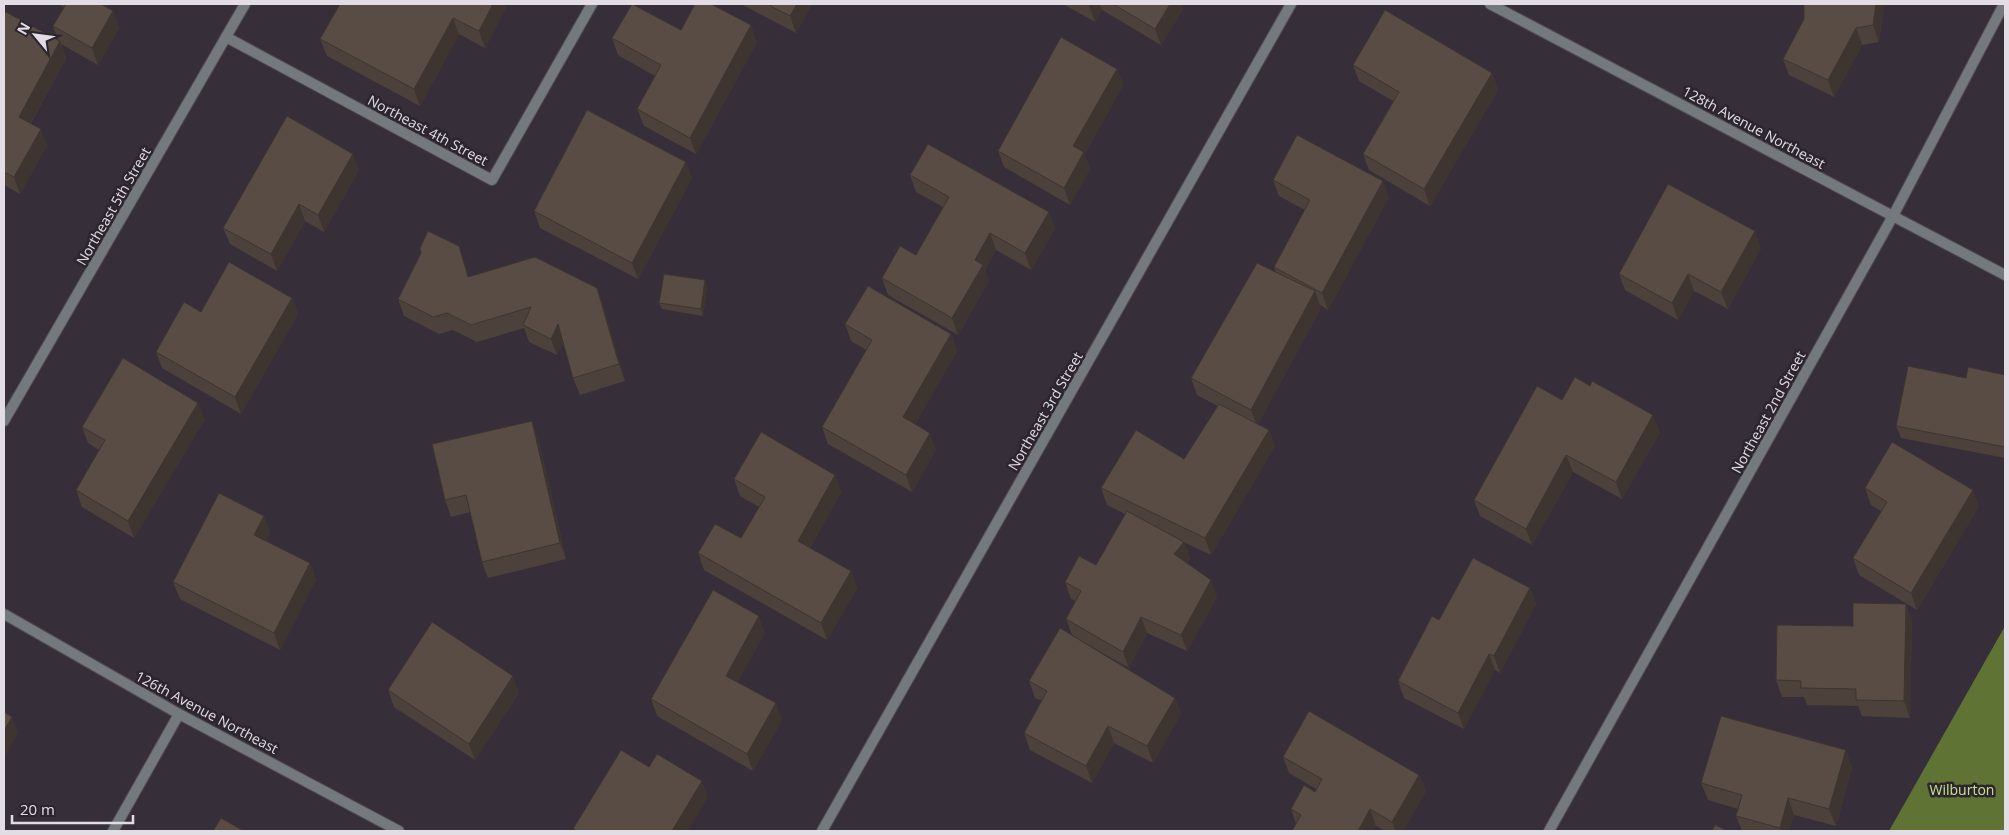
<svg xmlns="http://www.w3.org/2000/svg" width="2009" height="835" viewBox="0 0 2009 835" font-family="'Open Sans',sans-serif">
<rect width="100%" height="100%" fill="#362f39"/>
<!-- forest -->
<polygon fill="#5f7334" points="2005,626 2005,831 1889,831"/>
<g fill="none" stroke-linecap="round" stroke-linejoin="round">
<defs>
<g id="minor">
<polyline points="1490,4 2005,275"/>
<polyline points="226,37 492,180 592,4"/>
<polyline points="4,421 245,4"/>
<polyline points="4,614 179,714 399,831"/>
<polyline points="113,831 179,714"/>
<polyline points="822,831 1291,4"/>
<polyline points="1549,831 1893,216 2004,4"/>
</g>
</defs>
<!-- minor casing -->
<use href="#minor" stroke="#524b54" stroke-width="12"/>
<!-- minor -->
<use href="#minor" stroke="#74797d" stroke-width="10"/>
</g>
<!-- wall -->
<g fill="#4c413b">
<polygon points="58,4 109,4 107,7 113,11 119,28 98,65 61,44 66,58 31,123 47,145 20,194 4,185 4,11 58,40 53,26 64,7"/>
<polygon points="340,4 504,4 506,8 485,48 459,34 420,106 327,56 320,39"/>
<polygon points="741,4 812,4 796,33"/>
<polygon points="1063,4 1182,4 1183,9 1161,45 1102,10 1095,22"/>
<polygon points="1884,4 1879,42 1862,45 1834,97 1789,75 1783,59 1804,19"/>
<polygon points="681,30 757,42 696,154 644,126 637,109 655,76 618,55 612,38"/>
<polygon points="1353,65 1492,73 1498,90 1430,206 1369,170 1363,154 1393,101 1359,81"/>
<polygon points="1117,69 1123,85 1085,154 1090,169 1070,205 1004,167 998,151"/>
<polygon points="359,170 324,232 305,221 277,271 230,244 223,228"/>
<polygon points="910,175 1049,212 1055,229 1031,270 996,250 985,270 989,281 958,335 888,295 882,278 916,255 943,207 916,192"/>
<polygon points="692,178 638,279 540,228 534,211"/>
<polygon points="1273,180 1389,197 1328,310 1320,305 1321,308 1258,424 1269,430 1275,446 1211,555 1177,539 1184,542 1190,559 1187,563 1217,597 1187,651 1147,633 1129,668 1078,639 1175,698 1181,714 1153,763 1114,743 1092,783 1030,750 1024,733 1042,701 1035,698 1029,681 1072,635 1066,619 1076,601 1071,599 1065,582 1096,565 1125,514 1107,505 1101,488 1184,459 1218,406 1197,395 1191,378 1276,272 1274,267 1305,210 1279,196"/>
<polygon points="1761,248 1728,309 1694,291 1678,320 1625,290 1619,274"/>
<polygon points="465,263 469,277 597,288 603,305 625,381 580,395 573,378 563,343 557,355 529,342 524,328 477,342 453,330 439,334 404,316 398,299"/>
<polygon points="707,287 703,316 662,309 659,303"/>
<polygon points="292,298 298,314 241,414 162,368 156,352 201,312"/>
<polygon points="845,324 951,334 957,351 915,424 936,450 912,492 828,444 822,427 866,350 851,341"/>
<polygon points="2005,375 2005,458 1901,438 1896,426 1966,378"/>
<polygon points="1562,400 1660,432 1622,499 1573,472 1532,545 1480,516 1474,500"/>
<polygon points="205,419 134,538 82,507 76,490 99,450 88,443 82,427"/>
<polygon points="538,437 566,559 488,578 482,562 470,512 451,517 445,500"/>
<polygon points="835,475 841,492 810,548 851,571 857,588 827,640 704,570 698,553 741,538 759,507 740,496 734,479"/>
<polygon points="1865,488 1979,506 1917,610 1859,575 1853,558 1881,511 1871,505"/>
<polygon points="264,516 270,533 266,541 310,563 316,580 280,650 180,599 173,582"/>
<polygon points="1530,588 1536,604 1500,673 1495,670 1464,729 1404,698 1398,681 1439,620"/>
<polygon points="1906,604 1912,621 1910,718 1862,716 1858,706 1807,705 1804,697 1782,697 1776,680 1853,626"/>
<polygon points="765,633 737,682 782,720 753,771 657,716 651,699"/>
<polygon points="388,690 519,693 475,760 394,707"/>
<polygon points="1283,757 1419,775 1426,791 1403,831 1385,831 1376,826 1373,831 1292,831 1296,824 1291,809 1315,792 1316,789 1289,773"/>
<polygon points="1852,767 1836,826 1794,815 1789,831 1742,831 1736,816 1738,809 1708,800 1701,783"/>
</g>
<!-- shaded-wall -->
<g fill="#3e3530">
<polygon points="96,4 109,4 101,17"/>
<polygon points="493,4 504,4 506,8 485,48 479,31"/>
<polygon points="797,4 812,4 796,33 790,16"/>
<polygon points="1090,4 1099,4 1102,10 1095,22 1089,6"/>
<polygon points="1170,4 1182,4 1183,9 1161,45 1155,29"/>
<polygon points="1876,4 1884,4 1879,42 1873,25"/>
<polygon points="113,11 119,28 98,65 92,48"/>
<polygon points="453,18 459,34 420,106 414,89"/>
<polygon points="751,25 757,42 696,154 690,138"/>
<polygon points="1856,28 1862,45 1834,97 1828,80"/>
<polygon points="60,41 66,58 25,133 19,117"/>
<polygon points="1117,69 1123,85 1085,154 1090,169 1070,205 1064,188 1073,146"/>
<polygon points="1492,73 1498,90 1430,206 1424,189"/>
<polygon points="41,129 47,145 20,194 14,177"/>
<polygon points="353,154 359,170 324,232 318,215"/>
<polygon points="686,162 692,178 638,279 632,263"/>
<polygon points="1383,181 1389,197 1328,310 1322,293"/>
<polygon points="299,204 305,221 277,271 271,254"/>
<polygon points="1049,212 1055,229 1031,270 1025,253"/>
<polygon points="1755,231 1761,248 1728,309 1721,292"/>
<polygon points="990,233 996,250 985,270 989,281 958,335 952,318 975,260"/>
<polygon points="459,246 465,263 474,294 468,277"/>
<polygon points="1688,274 1694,291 1678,320 1672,303"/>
<polygon points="705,280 707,287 703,316 701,309"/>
<polygon points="597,288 603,305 625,381 619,364"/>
<polygon points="1315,291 1321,308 1257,426 1251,410"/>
<polygon points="292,298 298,314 241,414 235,397"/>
<polygon points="558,324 564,341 557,355 551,339"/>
<polygon points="951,334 957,351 910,434 903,417"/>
<polygon points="198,403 205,419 134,538 128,521"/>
<polygon points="1653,415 1660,432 1622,499 1616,482"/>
<polygon points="532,421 538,437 566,559 560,543"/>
<polygon points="1269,430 1275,446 1211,555 1205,538"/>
<polygon points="930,433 936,450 912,492 906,475"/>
<polygon points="1566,455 1573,472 1532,545 1526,529"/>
<polygon points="835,475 841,492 804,558 798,541"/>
<polygon points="1973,490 1979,506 1917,610 1911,593"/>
<polygon points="264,516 270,533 261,551 254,535"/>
<polygon points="1184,542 1190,559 1180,571 1174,554"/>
<polygon points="310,563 316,580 280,650 274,633"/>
<polygon points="851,571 857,588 827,640 821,623"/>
<polygon points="1211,580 1217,597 1187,651 1181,635"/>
<polygon points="1530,588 1536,604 1500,673 1494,656"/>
<polygon points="1906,604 1912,621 1910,718 1904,701"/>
<polygon points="759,616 765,633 732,692 726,676"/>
<polygon points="1141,617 1147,633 1129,668 1123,652"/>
<polygon points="1489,654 1495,670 1464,729 1458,713"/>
<polygon points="513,676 519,693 475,760 469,744"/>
<polygon points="1175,698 1181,714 1153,763 1147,746"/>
<polygon points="776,703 782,720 753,771 747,754"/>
<polygon points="12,717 18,733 4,758 4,731"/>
<polygon points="1108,726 1114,743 1092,783 1086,766"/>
<polygon points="1846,750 1852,767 1836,826 1829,809"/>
<polygon points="1419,775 1426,791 1403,831 1396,831 1392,822"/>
<polygon points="702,781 708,797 688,831 672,831"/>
<polygon points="1788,798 1794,815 1789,831 1781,831 1780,828"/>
<polygon points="1370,809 1376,826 1373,831 1358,831"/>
</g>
<!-- building -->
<g fill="#584c45" stroke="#3e3530">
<polygon points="66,4 101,4 113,11 92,48 53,26"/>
<polygon points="340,4 493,4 479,31 453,18 414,89 320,39"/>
<polygon points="632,4 681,30 695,4 711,4 751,25 690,138 637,109 661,65 612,38"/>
<polygon points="767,4 797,4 790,16"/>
<polygon points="1113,4 1170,4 1155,29"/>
<polygon points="1804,4 1876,4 1873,25 1856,28 1828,80 1783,59 1804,19"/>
<polygon points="1385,10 1492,73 1424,189 1363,154 1399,92 1353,65"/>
<polygon points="4,11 60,41 19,117 41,129 14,177 4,172"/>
<polygon points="1061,37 1117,69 1073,146 1084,152 1064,188 998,151"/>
<polygon points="587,110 686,162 632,263 534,211"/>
<polygon points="287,116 353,154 318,215 299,204 271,254 223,228"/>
<polygon points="1297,135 1383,181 1322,293 1274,267 1310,200 1273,180"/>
<polygon points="928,144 1049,212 1025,253 990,233 975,260 983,265 952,318 882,278 900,246 916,255 949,197 910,175"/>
<polygon points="1668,184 1755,231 1721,292 1688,274 1672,303 1619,274"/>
<polygon points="428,231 459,246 468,277 535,257 597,288 619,364 573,378 558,324 551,339 523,325 531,307 471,325 447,313 433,317 398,299 421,253 420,248"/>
<polygon points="229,262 292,298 235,397 156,352 184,302 201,312"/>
<polygon points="1257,263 1315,291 1251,410 1191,378"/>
<polygon points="664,274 705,280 701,309 659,303"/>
<polygon points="868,286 951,334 903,417 930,433 906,475 822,427 872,340 845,324"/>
<polygon points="123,358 198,403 128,521 76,490 105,440 82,427"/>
<polygon points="1908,366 1966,378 1968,367 2005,375 2005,447 1896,426"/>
<polygon points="1575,377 1590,386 1592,381 1653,415 1616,482 1566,455 1526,529 1474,500 1537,386 1562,400"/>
<polygon points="1219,404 1269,430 1205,538 1101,488 1136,430 1184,459"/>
<polygon points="532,421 560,543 482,562 466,495 445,500 432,444"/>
<polygon points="761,432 835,475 798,541 851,571 821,623 698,553 715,524 741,538 765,497 734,479"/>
<polygon points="1892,442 1973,490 1911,593 1853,558 1887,502 1865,488"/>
<polygon points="219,493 264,516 254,535 310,563 274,633 173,582"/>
<polygon points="1127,511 1184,542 1174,554 1211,580 1181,635 1141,617 1123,652 1066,619 1081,591 1065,582 1079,556 1096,565"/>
<polygon points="1473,558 1530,588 1494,656 1489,654 1458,713 1398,681 1432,616 1439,620"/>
<polygon points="713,590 759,616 726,676 776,703 747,754 651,699"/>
<polygon points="1853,603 1906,604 1904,701 1856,700 1856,689 1801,688 1801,681 1776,680 1777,625 1853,626"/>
<polygon points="432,622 513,676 469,744 388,690"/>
<polygon points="1060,628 1175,698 1147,746 1108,726 1086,766 1024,733 1047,691 1029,681"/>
<polygon points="1309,711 1419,775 1392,822 1370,809 1358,831 1292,831 1301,815 1291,809 1304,785 1315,792 1322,779 1283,757"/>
<polygon points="4,712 12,717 4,731"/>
<polygon points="1721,716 1846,750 1829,809 1788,798 1780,828 1736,816 1742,795 1701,783"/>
<polygon points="621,750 649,767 657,754 702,781 672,831 577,831 573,829"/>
<polygon points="221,818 244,831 213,831"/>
<polygon points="1715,825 1728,831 1712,831"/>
</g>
<g text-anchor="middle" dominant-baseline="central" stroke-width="5" stroke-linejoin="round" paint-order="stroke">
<!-- street labels -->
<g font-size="14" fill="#e2dde4" stroke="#2c252f">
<text transform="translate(1754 127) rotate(28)">128th Avenue Northeast</text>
<text transform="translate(428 130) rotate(28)">Northeast 4th Street</text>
<text transform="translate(113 206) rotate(-60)">Northeast 5th Street</text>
<text transform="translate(1045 411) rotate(-60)">Northeast 3rd Street</text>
<text transform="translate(1768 412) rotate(-61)">Northeast 2nd Street</text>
<text transform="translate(207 712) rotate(28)">126th Avenue Northeast</text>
</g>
<!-- park labels -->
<g font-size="14" fill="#c6e488" stroke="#2c252f">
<text x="1962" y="789">Wilburton</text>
</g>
</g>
<!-- border -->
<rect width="2009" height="835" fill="none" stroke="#e2dde4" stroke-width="10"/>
<!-- north arrow -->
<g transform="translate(35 35) rotate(299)" stroke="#2c252f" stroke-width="4" paint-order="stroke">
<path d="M0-4L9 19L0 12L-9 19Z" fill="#e2dde4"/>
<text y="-8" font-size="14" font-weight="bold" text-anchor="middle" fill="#e2dde4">N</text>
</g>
<!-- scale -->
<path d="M12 815v8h121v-8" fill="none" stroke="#e2dde4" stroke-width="2.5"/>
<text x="20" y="815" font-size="15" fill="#e2dde4" stroke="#2c252f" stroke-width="4" paint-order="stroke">20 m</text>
</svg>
